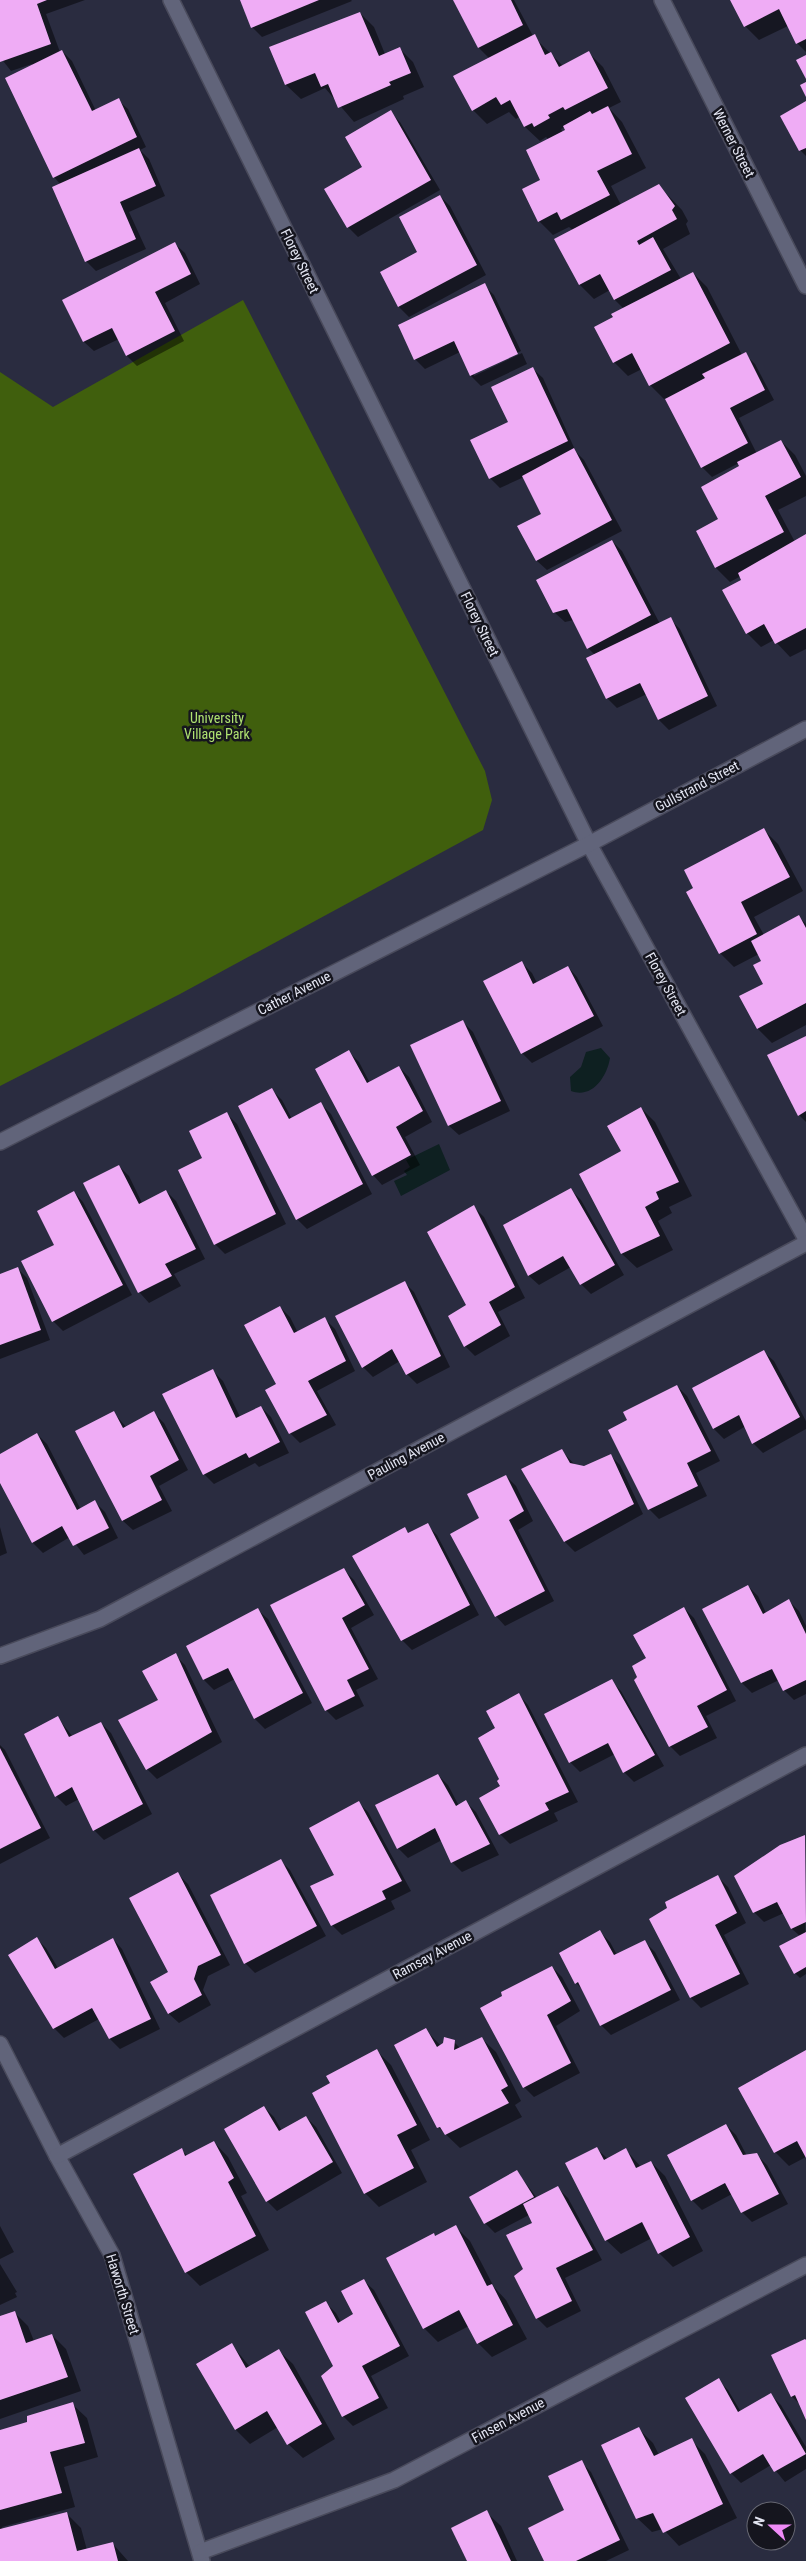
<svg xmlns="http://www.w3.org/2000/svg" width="806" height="2561" viewBox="0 0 806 2561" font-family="'Roboto Condensed',sans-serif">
<rect width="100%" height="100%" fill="#2a2c40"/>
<!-- green -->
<polygon fill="#405f0d" points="243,300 485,771 492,800 483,830 180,994 0,1086 0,372 53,407"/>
<!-- water -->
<g fill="#0e2021">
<path d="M601,1048L610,1058C607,1077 592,1099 571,1091L570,1077L581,1067L586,1052Z"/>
<polygon points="439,1144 450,1170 401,1196 394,1181 407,1175 404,1171 410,1167 406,1160"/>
</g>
<!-- shadow -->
<g fill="#0007" fill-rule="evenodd">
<polygon points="0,0 85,0 46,14 60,52 62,51 72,61 96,111 118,100 128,109 146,147 140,150 149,159 165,196 129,212 146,249 96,271 86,261 61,185 54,177 32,64 11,71 0,57"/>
<polygon points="241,0 351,0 352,1 262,37 252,27"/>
<path d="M455,0H514L533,36L563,66L589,53L603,67L621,102L609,108L622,122L646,168L611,186L621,205L659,186L682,210L688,221L686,224L690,234L663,249L681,279L693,273L707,287L742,355L745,354L755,364L774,400L739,418L757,454L781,441L795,455L806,476V496L778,510L795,542L806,536V649L790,657L774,640L761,647L747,633L743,580L741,576L730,582L716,568L697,532L719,520L741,467L739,463L712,477L702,467L666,398L664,399L650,385L642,369L628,376L614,362L615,318L624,309L615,300L610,290L594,299L580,285L573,230L569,227L553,235L539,221L549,140L546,137L540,141L525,127L520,116L516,119L509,112L487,124L473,110L490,59L479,48ZM565,127L566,131L563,133L561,129Z"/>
<polygon points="732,0 806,0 806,52 797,43 788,26 759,40 745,26"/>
<polygon points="360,13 374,27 385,54 399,48 413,62 424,87 403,96 404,99 354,122 325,88 301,99 286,85 270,47"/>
<polygon points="806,103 806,156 800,150 782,116"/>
<polygon points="390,112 400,122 440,190 358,237 348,227 326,189 364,168"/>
<polygon points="440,196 450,206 486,275 409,317 399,307 381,272 419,252"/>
<polygon points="175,244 185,253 200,284 165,303 184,341 137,366 127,356 119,339 94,351 84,342 64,301"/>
<polygon points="484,285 494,295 521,351 474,373 474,376 522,353 527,364 481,386 471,376 460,352 425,369 415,359"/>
<polygon points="533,369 543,378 576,452 584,460 622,531 547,570 537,561 543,514 524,477 500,488 490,478 509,423"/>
<polygon points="612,541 622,551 660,624 670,619 680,629 717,706 669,730 659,720 647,694 617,708 607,698 595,655 588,648 574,620 565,622 554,612"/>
<polygon points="764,830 778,844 803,891 754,917 764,935 799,917 806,924 806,1025 772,1043 758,1029 741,997 765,985 763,961 759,954 734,967 720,953 695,888"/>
<polygon points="522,963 532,973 537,983 568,967 577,977 603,1026 532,1063 522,1053"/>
<polygon points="463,1022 473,1032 510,1111 459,1135 449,1126 412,1046"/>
<polygon points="806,1037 806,1122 799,1115"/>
<polygon points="349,1052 359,1062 370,1083 399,1067 409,1077 432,1122 405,1137 420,1165 382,1185 373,1175"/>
<polygon points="272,1090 282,1100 292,1119 321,1104 331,1114 372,1194 307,1229 297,1219"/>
<polygon points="641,1108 655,1122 692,1196 669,1207 672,1213 658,1221 673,1250 637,1268 622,1254 581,1174 623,1152"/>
<polygon points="227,1114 237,1124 286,1224 225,1254 215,1244"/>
<polygon points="119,1166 129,1176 142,1203 166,1191 176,1201 205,1259 174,1274 181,1286 149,1303 140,1293 85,1184"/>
<polygon points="571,1190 581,1200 624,1275 591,1294 581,1284 571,1267 539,1285 529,1276 505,1226"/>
<polygon points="74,1192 83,1202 132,1295 63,1331 53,1321 56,1245"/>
<polygon points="474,1207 484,1217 525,1298 498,1312 510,1336 475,1356 465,1346"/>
<polygon points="17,1268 27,1278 50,1340 0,1359 0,1275"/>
<polygon points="404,1282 414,1292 450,1367 417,1384 407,1374 400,1361 373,1377 363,1367"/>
<polygon points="280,1307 290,1317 298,1333 325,1319 335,1329 355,1371 317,1391 336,1425 300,1443 290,1433 277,1385"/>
<polygon points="764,1352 774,1361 806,1421 806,1429 763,1453 753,1443 746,1426 724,1439 714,1429 694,1389"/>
<polygon points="213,1371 223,1381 240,1417 261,1407 271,1417 289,1453 259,1467 255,1463 214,1484 204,1474"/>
<polygon points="677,1386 687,1396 720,1461 696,1473 707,1496 659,1519 649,1509 629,1420"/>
<polygon points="114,1413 127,1428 154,1413 164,1423 188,1470 159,1486 172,1511 133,1530 123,1521 77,1431"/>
<polygon points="37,1434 47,1444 81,1510 95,1502 105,1512 118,1538 84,1555 70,1537 43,1553 33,1543 0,1481 0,1455"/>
<polygon points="561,1450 575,1465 585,1468 610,1455 620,1465 643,1514 575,1552 565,1542 523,1470"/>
<polygon points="506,1476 516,1486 533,1521 518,1530 554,1601 505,1626 496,1616"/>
<polygon points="427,1525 437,1535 479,1615 412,1650 402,1640 404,1529 410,1534"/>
<polygon points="0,1527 7,1553 0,1556"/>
<polygon points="344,1570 354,1580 374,1615 351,1628 378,1679 356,1690 364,1706 336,1720 326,1710"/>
<polygon points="748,1586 758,1596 766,1613 789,1601 799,1611 806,1626 806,1694 794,1700 784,1690 779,1680 752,1693 742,1683"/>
<polygon points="684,1608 694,1618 736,1701 706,1716 717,1738 680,1756 670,1746 635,1680"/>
<polygon points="258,1610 268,1619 312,1703 265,1729 255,1719 235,1679 214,1690 204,1680"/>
<polygon points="175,1655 185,1665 222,1742 157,1779 147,1769 120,1720 159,1701"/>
<polygon points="611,1681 621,1691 664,1766 634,1782 624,1772 615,1754 580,1772 570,1762 546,1714"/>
<polygon points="519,1695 528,1705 578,1802 554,1813 558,1821 510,1844 500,1834 502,1787 496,1728"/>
<polygon points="57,1717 73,1737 101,1723 111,1733 152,1814 104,1840 94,1830 79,1799 66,1806 56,1796"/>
<polygon points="0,1745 5,1750 50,1838 0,1864"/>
<polygon points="438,1775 448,1785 459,1806 466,1802 476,1812 499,1855 462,1872 452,1862 442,1840 408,1858 398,1848"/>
<polygon points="358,1802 368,1812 411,1891 391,1901 395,1909 342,1935 332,1925 336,1876"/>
<polygon points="804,1837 806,1974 800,1978 795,1973 800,1936 792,1929 784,1913 764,1922 754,1912 735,1876"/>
<polygon points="280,1860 290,1870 326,1936 255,1973 245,1963"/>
<polygon points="178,1874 188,1884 230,1965 208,1976 203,1990 211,2005 179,2023 169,2014 152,1982 170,1972"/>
<polygon points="718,1877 728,1887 746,1923 724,1935 749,1984 701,2008 691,1998 651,1919"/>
<polygon points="600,1932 610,1942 617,1955 645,1942 655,1952 680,2000 611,2035 601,2025 584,1991 576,1983"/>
<polygon points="36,1938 46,1948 58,1968 113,1939 122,1949 160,2029 120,2049 110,2039 99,2019 64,2038 54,2028"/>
<polygon points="552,1967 562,1977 580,2011 556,2026 580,2073 534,2097 524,2087"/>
<polygon points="426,2030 441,2046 454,2042 460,2048 481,2038 496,2052 521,2101 515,2105 522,2117 460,2148 438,2127"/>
<polygon points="377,2051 391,2065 430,2140 411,2150 427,2182 379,2207 365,2193 332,2084"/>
<polygon points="806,2052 806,2157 789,2166 775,2152"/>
<polygon points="264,2107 274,2117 282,2131 306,2117 316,2127 342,2173 277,2211 267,2201"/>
<polygon points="726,2125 736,2135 747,2156 757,2155 767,2165 788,2204 752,2222 742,2212 732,2194 702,2210 692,2200"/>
<polygon points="214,2142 228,2157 247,2193 241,2196 269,2250 200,2286 186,2272 181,2150 188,2156"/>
<polygon points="596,2148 608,2159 626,2150 641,2167 651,2162 665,2176 703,2251 673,2267 659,2253 652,2238 621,2254 606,2240"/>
<polygon points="517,2172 537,2198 558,2188 568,2198 602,2260 565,2278 581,2311 547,2328 537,2318 525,2270 534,2223 529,2215 495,2233 485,2223"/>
<polygon points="0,2226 14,2252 0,2259"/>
<polygon points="456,2227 470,2241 494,2287 506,2300 527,2339 492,2357 478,2343 469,2326 438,2342 424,2328 436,2237"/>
<polygon points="0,2264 17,2292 15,2293 17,2297 0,2305"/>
<polygon points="364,2281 374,2290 409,2356 371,2376 388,2408 353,2426 343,2416 326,2303 336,2313 341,2322 355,2315"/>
<polygon points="14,2312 28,2326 34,2341 52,2335 66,2349 81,2391 0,2419 0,2317"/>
<polygon points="806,2341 806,2417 801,2405 792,2397 773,2356"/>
<polygon points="232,2345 250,2367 278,2350 293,2364 335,2439 303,2458 288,2444 278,2427 250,2444 236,2430"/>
<polygon points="718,2380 728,2390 741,2412 771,2395 781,2405 806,2447 806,2469 785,2482 771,2465 741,2483 731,2473"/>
<polygon points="72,2404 87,2418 98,2457 64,2467 75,2507 2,2527 3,2529 67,2514 81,2528 87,2550 113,2544 128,2561 0,2561 0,2431 29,2423"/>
<polygon points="639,2429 653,2443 659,2455 691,2440 705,2454 737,2518 679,2546 663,2529 652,2532 637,2518"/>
<polygon points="581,2462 591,2472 629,2550 606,2561 546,2561 566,2511"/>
<polygon points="486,2512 501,2526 517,2561 468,2561"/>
</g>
<!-- building -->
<g fill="#efacf5">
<polygon points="0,0 47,0 37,4 51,44 0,62"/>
<polygon points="240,0 319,0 251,28"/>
<polygon points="453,0 511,0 523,25 478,48"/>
<polygon points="730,0 806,0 806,39 796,44 779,9 744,27"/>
<polygon points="360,12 379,56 400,47 411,73 389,82 391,85 338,108 328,84 321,87 315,73 285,85 269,47"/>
<polygon points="535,34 545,55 551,52 559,67 589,51 608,88 565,110 563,107 548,115 550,118 534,127 532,123 524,127 510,100 501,105 496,97 472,111 453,76"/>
<polygon points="62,50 92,111 119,98 137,137 53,178 5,78"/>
<polygon points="806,55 806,79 796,60"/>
<polygon points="806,82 806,97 800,85"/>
<polygon points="806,101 806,148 799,151 780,116"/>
<polygon points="608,106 632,154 597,171 610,195 561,220 557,212 538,222 522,189 540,180 526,150 565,130 563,126 590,111 592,114"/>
<polygon points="391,110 431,180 347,228 324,189 362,167 345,137"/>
<polygon points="139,148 156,186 120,202 136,239 85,262 52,187"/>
<polygon points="659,184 675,206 672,210 677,219 637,241 639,245 653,237 671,270 614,300 600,274 579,285 554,239"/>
<polygon points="440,195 477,265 398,307 380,272 417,252 399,217"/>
<polygon points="175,242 191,274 155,292 175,331 126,356 112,328 83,342 62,300"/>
<polygon points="693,272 730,343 649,386 632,353 613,363 594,327 613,317 611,314"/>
<polygon points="485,283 518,354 470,376 454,341 414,360 398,325"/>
<polygon points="746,352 765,390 730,408 748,443 701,468 665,399 705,378 702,374"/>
<polygon points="533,367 568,441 489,479 470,440 508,422 491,387"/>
<polygon points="781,440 801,477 765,496 784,532 715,568 696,531 718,519 701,487 739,466 737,462"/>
<polygon points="574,448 612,520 536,561 517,526 541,514 522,476"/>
<polygon points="806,534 806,628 775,644 764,624 746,634 722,590 741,580 738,573"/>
<polygon points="612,540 651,615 587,649 567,609 553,613 536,580"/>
<polygon points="671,617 708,696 658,720 640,683 606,699 586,658"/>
<polygon points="764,828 790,877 741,902 757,934 719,954 686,892 693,888 684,870"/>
<polygon points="799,915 806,928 806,1003 757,1029 739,996 763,984 753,965 761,961 751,941"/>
<polygon points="522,961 533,984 568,966 594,1016 521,1054 483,981"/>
<polygon points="463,1020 501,1101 448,1126 410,1045"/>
<polygon points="806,1036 806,1111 798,1116 767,1055"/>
<polygon points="349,1050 367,1083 399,1066 423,1111 396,1127 411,1155 372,1176 315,1069"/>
<polygon points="272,1088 289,1119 321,1102 363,1184 296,1220 238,1106"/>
<polygon points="641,1107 679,1182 656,1192 659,1199 645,1207 660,1236 621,1254 579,1174 621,1151 607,1126"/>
<polygon points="227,1112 276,1214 214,1245 178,1170 202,1158 189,1131"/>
<polygon points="119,1165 139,1204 166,1190 196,1249 165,1264 172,1276 138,1293 83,1183"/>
<polygon points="571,1188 615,1265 580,1285 563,1256 528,1276 503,1225"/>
<polygon points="74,1191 123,1285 52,1322 21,1261 54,1245 37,1211"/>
<polygon points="474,1205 515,1287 489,1302 501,1325 464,1347 448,1316 466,1305 427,1232"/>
<polygon points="18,1267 41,1330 0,1345 0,1274"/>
<polygon points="405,1281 441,1356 406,1375 392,1349 362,1368 335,1316"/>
<polygon points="280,1306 294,1333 325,1317 346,1361 308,1381 327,1415 289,1434 265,1390 276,1384 244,1325"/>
<polygon points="764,1350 800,1417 752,1444 739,1415 713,1429 692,1388"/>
<polygon points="213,1369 236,1418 261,1406 280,1442 249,1458 246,1453 203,1475 162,1394"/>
<polygon points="677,1385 711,1451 687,1463 698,1486 648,1510 608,1430 627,1420 623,1412"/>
<polygon points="114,1411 123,1428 154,1411 179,1460 150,1476 162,1500 122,1521 75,1431"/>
<polygon points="37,1433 77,1510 95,1500 109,1528 73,1546 62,1526 32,1543 0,1483 0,1454"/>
<polygon points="562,1449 570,1463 584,1466 611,1454 634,1504 564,1542 521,1469"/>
<polygon points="506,1475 524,1511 509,1520 545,1591 495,1617 450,1534 479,1518 467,1494"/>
<polygon points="428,1523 470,1605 401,1641 352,1556 405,1527 408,1533"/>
<polygon points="344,1568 365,1605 342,1618 369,1669 347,1680 355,1696 325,1711 270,1605"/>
<polygon points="748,1585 763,1614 789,1599 806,1634 806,1680 783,1691 772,1669 741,1683 702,1609"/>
<polygon points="684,1607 727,1690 697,1706 708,1727 669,1747 634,1680 637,1677 632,1666 646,1658 633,1635"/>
<polygon points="258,1608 303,1693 254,1719 228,1668 203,1680 186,1646"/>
<polygon points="176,1653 212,1732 146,1770 118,1720 158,1700 142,1671"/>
<polygon points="612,1679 655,1755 623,1773 608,1743 569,1763 544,1714"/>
<polygon points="519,1693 569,1792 545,1803 549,1810 499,1835 479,1798 500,1786 497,1781 499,1779 478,1738 495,1728 486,1711"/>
<polygon points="58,1716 69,1737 101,1722 143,1804 93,1831 72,1787 55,1797 24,1734"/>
<polygon points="0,1748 41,1828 0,1849"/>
<polygon points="438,1774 456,1806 466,1800 490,1844 451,1863 435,1828 397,1849 375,1805"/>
<polygon points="359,1801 402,1881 382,1891 386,1899 331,1926 310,1886 334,1875 309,1828"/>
<polygon points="805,1835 806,1922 791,1929 777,1902 753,1913 734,1876 780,1845"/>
<polygon points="281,1859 317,1926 244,1964 210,1895"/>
<polygon points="178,1872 221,1955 198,1966 194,1979 202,1995 168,2014 150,1982 168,1972 129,1898"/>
<polygon points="718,1875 737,1913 715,1925 740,1974 690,1998 649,1919 667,1908 665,1902"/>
<polygon points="600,1930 614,1955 645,1940 671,1990 600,2026 578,1982 575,1984 559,1953"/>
<polygon points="806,1932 806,1967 794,1974 779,1946"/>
<polygon points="37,1937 55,1969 113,1938 151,2019 109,2039 92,2008 53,2029 8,1955"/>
<polygon points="552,1966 571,2001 547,2015 571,2063 523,2088 480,2008 502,1996 501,1992"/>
<polygon points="426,2028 437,2047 443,2043 444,2037 455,2040 454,2050 482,2037 508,2086 501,2090 509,2103 445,2135 440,2127 437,2128 394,2045"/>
<polygon points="377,2049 417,2125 397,2135 414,2168 364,2194 312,2093 330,2083 326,2076"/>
<polygon points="806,2050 806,2158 797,2141 774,2153 738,2088"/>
<polygon points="264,2106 279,2131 306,2116 333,2162 266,2202 224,2129"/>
<polygon points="726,2124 743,2155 757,2153 779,2194 741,2213 725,2183 691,2201 667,2155"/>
<polygon points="214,2141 234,2178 228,2182 256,2236 185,2273 133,2174 182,2148 185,2156"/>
<polygon points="597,2147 604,2160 626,2148 636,2168 651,2161 690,2237 658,2254 642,2222 605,2241 565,2163"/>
<polygon points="517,2170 534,2197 484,2224 469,2197"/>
<polygon points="558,2186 593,2250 556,2268 572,2301 536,2319 514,2276 523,2269 506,2235 532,2223 523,2204"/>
<polygon points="456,2225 487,2286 492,2284 513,2325 477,2344 459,2310 423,2329 386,2258 434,2233 435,2236"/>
<polygon points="364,2279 400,2346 362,2366 379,2398 342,2417 321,2376 333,2366 305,2312 326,2301 338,2323 353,2314 341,2291"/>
<polygon points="15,2311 26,2343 52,2334 68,2377 0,2400 0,2316"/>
<polygon points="805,2339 806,2340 806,2420 795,2395 791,2397 771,2355"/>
<polygon points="232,2343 246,2368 279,2349 322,2424 287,2445 267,2411 235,2430 196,2364"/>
<polygon points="719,2378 738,2412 771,2393 806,2454 774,2472 763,2454 730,2474 685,2398"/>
<polygon points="73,2402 85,2443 50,2452 62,2493 0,2510 0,2430 27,2422 27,2416"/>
<polygon points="639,2427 654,2456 692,2438 723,2504 663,2533 653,2513 636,2519 601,2445"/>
<polygon points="582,2460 620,2540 576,2561 544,2561 528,2528 564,2510 548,2476"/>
<polygon points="487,2510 511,2561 467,2561 451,2528"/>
<polygon points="67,2512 77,2551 113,2542 118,2561 0,2561 0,2529"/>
</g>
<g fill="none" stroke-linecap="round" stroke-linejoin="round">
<defs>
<g id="minor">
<polyline points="171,0 589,844 806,1239"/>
<polyline points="662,0 806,286"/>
<polyline points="0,1142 589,844 806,729"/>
<polyline points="0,1656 100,1619 806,1243"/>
<polyline points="0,2044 57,2156 112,2255 202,2561"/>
<polyline points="57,2156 806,1755"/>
<polyline points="200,2552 394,2480 806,2265"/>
</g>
</defs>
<!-- minor casing -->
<use href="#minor" stroke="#494a5b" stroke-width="18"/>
<!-- minor -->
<use href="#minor" stroke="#61647a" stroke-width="15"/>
</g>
<g text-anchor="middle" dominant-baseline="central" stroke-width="5" stroke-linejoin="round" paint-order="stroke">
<!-- street labels -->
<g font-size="14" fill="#e3e5f2" stroke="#15151e">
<text transform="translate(734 143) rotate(63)">Werner Street</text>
<text transform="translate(300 261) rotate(64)">Florey Street</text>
<text transform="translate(480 624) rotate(64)">Florey Street</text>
<text transform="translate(697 786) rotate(-28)">Gullstrand Street</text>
<text transform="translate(666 984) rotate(61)">Florey Street</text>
<text transform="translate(294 993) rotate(-27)">Cather Avenue</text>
<text transform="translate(406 1456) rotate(-28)">Pauling Avenue</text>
<text transform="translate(432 1955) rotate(-28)">Ramsay Avenue</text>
<text transform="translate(123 2294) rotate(73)">Haworth Street</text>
<text transform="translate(508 2420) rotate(-28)">Finsen Avenue</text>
</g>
<!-- park labels -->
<g font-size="14" fill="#aee170" stroke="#15151e">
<text x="217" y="718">University<tspan x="217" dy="16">Village Park</tspan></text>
</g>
</g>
<!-- north arrow -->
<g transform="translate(771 2526) rotate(291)"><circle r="24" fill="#15151e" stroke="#676873"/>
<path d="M0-4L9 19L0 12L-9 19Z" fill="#ef8bf7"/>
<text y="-8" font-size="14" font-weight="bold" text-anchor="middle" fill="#e3e5f2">N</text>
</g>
</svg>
